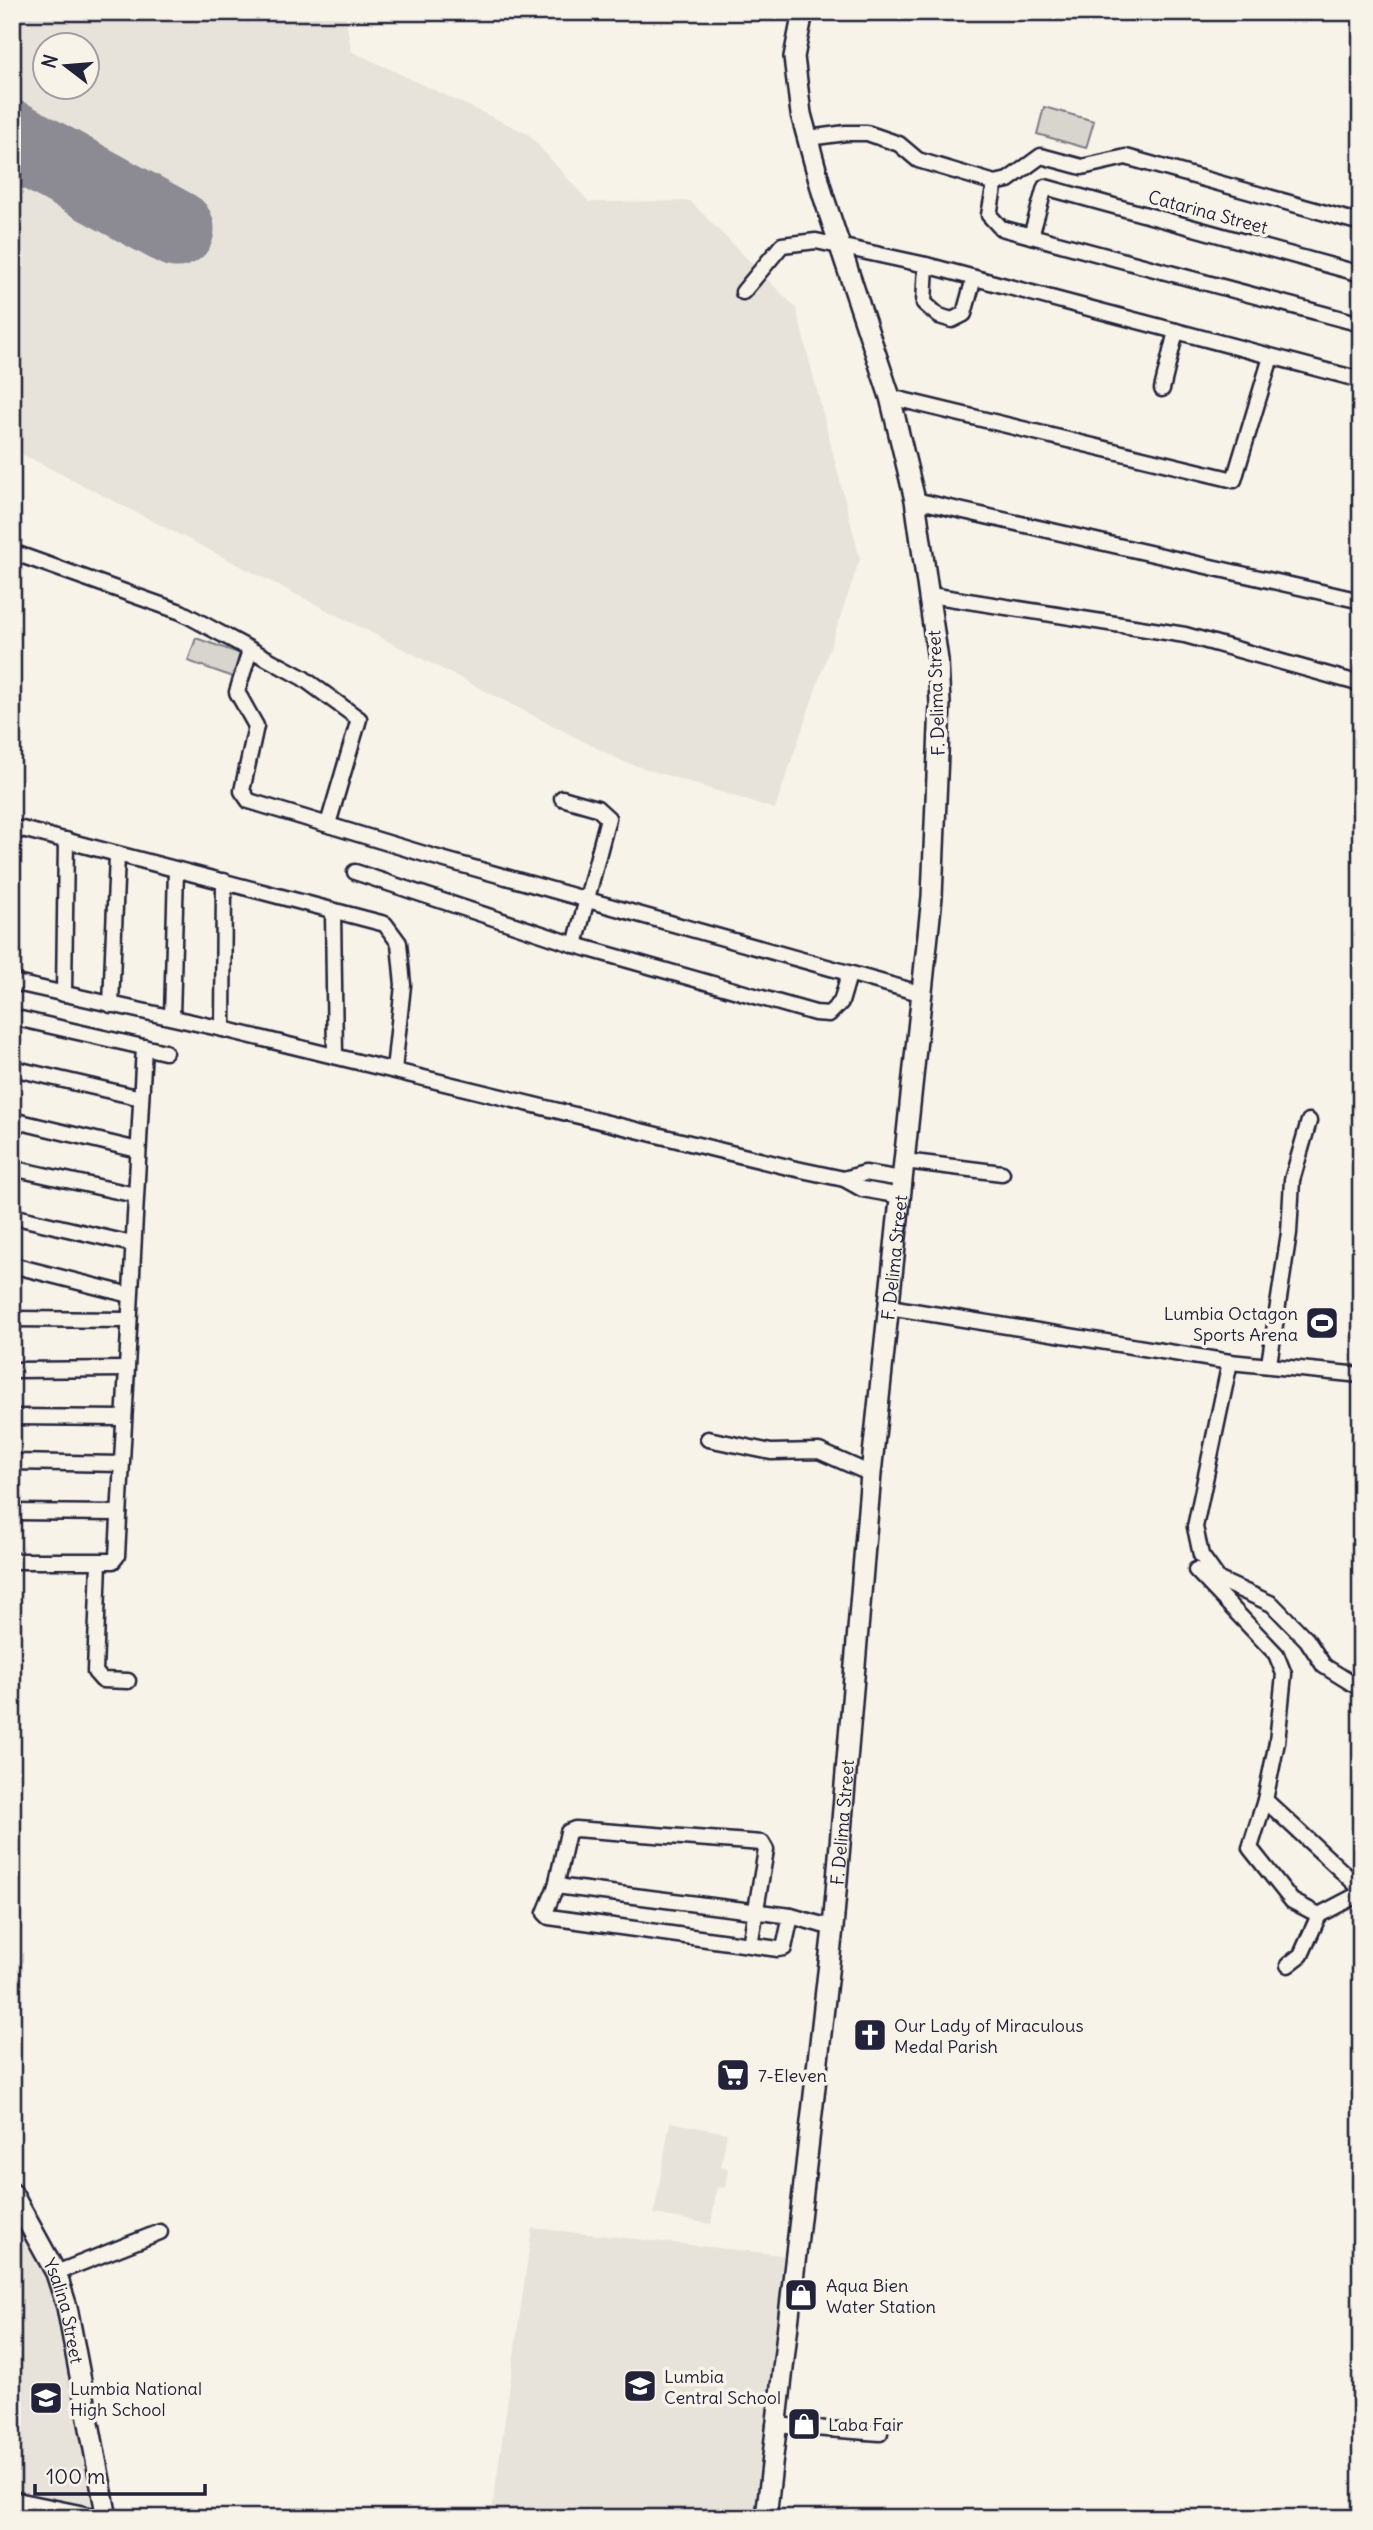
<svg xmlns="http://www.w3.org/2000/svg" width="1373" height="2530" viewBox="0 0 1373 2530" font-family="Delius,sans-serif">
<rect width="100%" height="100%" fill="#f7f3e8"/>
<filter id="ink" filterUnits="userSpaceOnUse"><feTurbulence type="fractalNoise" baseFrequency=".0143" numOctaves="2"/><feDisplacementMap in="SourceGraphic" scale="14" xChannelSelector="R" yChannelSelector="G"/><feConvolveMatrix kernelMatrix="1 2 1 2 8 2 1 2 1" color-interpolation-filters="sRGB"/></filter>
<g filter="url(#ink)">
<!-- built -->
<g fill="#e7e3db" fill-rule="evenodd">
<path d="M12,12H345L351,51L528,134L589,202L690,201L796,308L860,559L775,809L624,762L12,449ZM46,46H88V88H46Z"/>
<polygon points="670,2122 727,2133 721,2167 728,2168 725,2188 717,2187 711,2224 654,2214"/>
<polygon points="532,2228 783,2255 756,2518 491,2518"/>
<polygon points="32,2234 63,2303 100,2509 12,2493 12,2239"/>
</g>
<!-- green -->
<g fill="#d8d5cf" stroke="#7d7c85" stroke-width="2">
<polygon points="1044,107 1094,121 1086,148 1037,134"/>
<polygon points="196,638 241,654 233,677 188,661"/>
</g>
<g fill="none" stroke-linecap="round" stroke-linejoin="round">
<!-- runway -->
<polyline stroke="#8c8a92" stroke-width="77" points="12,139 176,229"/>
<defs>
<g id="street">
<polyline points="808,138 846,133 867,133 899,144 918,160 995,183 1008,180 1041,156 1082,167 1126,157 1361,223"/>
<polyline points="995,183 989,215 1001,228 1361,324"/>
<polyline points="1031,236 1045,187 1361,274"/>
<polyline points="926,265 924,303 939,316 952,320 964,314 974,278"/>
<polyline points="743,292 782,245 816,241 926,265 1361,380"/>
<polyline points="1162,389 1176,331"/>
<polyline points="890,397 1234,480 1271,357"/>
<polyline points="915,500 1361,601"/>
<polyline points="12,552 181,612 303,678 359,719 328,824"/>
<polyline points="930,595 1185,635 1361,684"/>
<polyline points="250,650 237,692 256,726 242,791 249,801 431,856 923,994"/>
<polyline points="562,798 597,808 608,818 575,945"/>
<polyline points="12,835 22,829 385,924 399,943 403,985 394,1070"/>
<polyline points="355,872 575,945 815,1013 829,1014 841,1002 849,975"/>
<polyline points="333,912 335,1056"/>
<polyline points="12,978 16,983 223,1029 792,1168 844,1179 865,1173 902,1179"/>
<polyline points="64,994 66,840"/>
<polyline points="111,1005 117,855"/>
<polyline points="12,1017 165,1052"/>
<polyline points="172,1017 176,870"/>
<polyline points="223,1029 224,881"/>
<polyline points="12,1068 141,1098"/>
<polyline points="12,1120 138,1150"/>
<polyline points="905,1161 1002,1173"/>
<polyline points="12,1168 135,1195"/>
<polyline points="844,1179 862,1189 901,1196"/>
<polyline points="12,1216 132,1244"/>
<polyline points="12,1265 130,1295"/>
<polyline points="889,1307 1230,1362 1361,1375"/>
<polyline points="12,1319 128,1320"/>
<polyline points="1230,1362 1195,1527 1201,1555 1219,1580 1272,1604 1307,1640 1324,1666 1361,1689"/>
<polyline points="1269,1364 1289,1233 1292,1180 1309,1121"/>
<polyline points="12,1370 126,1369"/>
<polyline points="12,1417 123,1418"/>
<polyline points="708,1439 771,1452 819,1451 871,1474"/>
<polyline points="12,1462 121,1464"/>
<polyline points="12,1512 119,1513"/>
<polyline points="12,1561 113,1561 117,1556 144,1047"/>
<polyline points="99,1562 95,1672 102,1680 128,1681"/>
<polyline points="1196,1570 1276,1654 1284,1674 1277,1742 1265,1800 1361,1889"/>
<polyline points="1265,1800 1250,1848 1292,1901 1319,1915 1361,1893"/>
<polyline points="556,1886 791,1916 833,1928"/>
<polyline points="750,1945 766,1850 762,1843 575,1829 568,1832 556,1886 545,1913 549,1917 778,1949 784,1948 791,1916"/>
<polyline points="1288,1965 1301,1955 1319,1915"/>
<polyline points="56,2273 160,2232"/>
<polyline points="774,2425 880,2433"/>
<polyline points="12,2499 104,2518"/>
</g>
<g id="secondary">
<path id="s1" d="M12,2193L56,2273L67,2307L107,2518"/>
<path id="s2" d="M766,2518L833,1928L871,1474L932,897L940,704L938,660L915,500L890,397L823,195L801,114L794,57L803,12"/>
</g>
</defs>
<!-- street casing -->
<use href="#street" stroke="#22223b" stroke-width="19"/>
<!-- secondary casing -->
<use href="#secondary" stroke="#22223b" stroke-width="24"/>
<!-- street -->
<use href="#street" stroke="#f7f3e8" stroke-width="14"/>
<!-- secondary -->
<use href="#secondary" stroke="#f7f3e8" stroke-width="19"/>
</g>
</g>
<!-- icons -->
<defs>
<symbol id="stadium-square" viewBox="-11 -11 22 22"><rect x="-9" y="-9" width="18" height="18" rx="4" fill="#22223b" stroke="#f7f3e8"/><path d="M0-5a6.5 5 0 1 0 0 10a6.5 5 0 1 0 0-10ZM-3.5-1.8h7v3.6h-7Z" fill="#fff"/></symbol>
<symbol id="church-square" viewBox="-11 -11 22 22"><rect x="-9" y="-9" width="18" height="18" rx="4" fill="#22223b" stroke="#f7f3e8"/><path d="M-1.2-6h2.4v3.5h3.3v2.4h-3.3V6h-2.4V-.1h-3.3v-2.4h3.3Z" fill="#fff"/></symbol>
<symbol id="supermarket-square" viewBox="-11 -11 22 22"><rect x="-9" y="-9" width="18" height="18" rx="4" fill="#22223b" stroke="#f7f3e8"/><path d="M-6-5.5h2.5l.6 2H6L4.5 2H-2.5L-4.4-4H-6ZM-1.5 3.2a1.3 1.3 0 1 0 .1 0ZM3 3.2a1.3 1.3 0 1 0 .1 0Z" fill="#fff"/></symbol>
<symbol id="shop-square" viewBox="-11 -11 22 22"><rect x="-9" y="-9" width="18" height="18" rx="4" fill="#22223b" stroke="#f7f3e8"/><path d="M-5-2.5h2.3a2.7 3.5 0 0 1 5.4 0H5L5.5 6h-11ZM-1.5-2.5h3a1.5 2.3 0 0 0-3 0Z" fill="#fff"/></symbol>
<symbol id="school-square" viewBox="-11 -11 22 22"><rect x="-9" y="-9" width="18" height="18" rx="4" fill="#22223b" stroke="#f7f3e8"/><path d="M0-5L7-2L0 1L-7-2ZM-4 1L0 2.5L4 1V4Q0 6-4 4Z" fill="#fff"/></symbol>
</defs>
<g fill-rule="evenodd">
<use href="#stadium-square" x="1303" y="1304" width="38" height="38"/>
<use href="#church-square" x="851" y="2016" width="38" height="38"/>
<use href="#supermarket-square" x="714" y="2056" width="38" height="38"/>
<use href="#shop-square" x="782" y="2276" width="38" height="38"/>
<use href="#school-square" x="621" y="2367" width="38" height="38"/>
<use href="#school-square" x="27" y="2379" width="38" height="38"/>
<use href="#shop-square" x="785" y="2405" width="38" height="38"/>
</g>
<g text-anchor="middle" dominant-baseline="central" stroke-width="7" stroke-linejoin="round" paint-order="stroke">
<!-- street labels -->
<g font-size="18" fill="#22223b" stroke="#f7f3e8">
<text transform="translate(1208 212) rotate(15)">Catarina Street</text>
<text transform="translate(936 693) rotate(-92)">F. Delima Street</text>
<text stroke="none"><textPath href="#s2" startOffset="1267">F. Delima Street</textPath></text>
<text stroke="none"><textPath href="#s2" startOffset="700">F. Delima Street</textPath></text>
<text stroke="none"><textPath href="#s1" startOffset="130">Ysalina Street</textPath></text>
</g>
<!-- poi labels -->
<g font-size="18" fill="#22223b" stroke="#f7f3e8" text-anchor="start">
<text x="1298" y="1313" text-anchor="end">Lumbia Octagon<tspan x="1298" dy="21">Sports Arena</tspan></text>
<text x="894" y="2025">Our Lady of Miraculous<tspan x="894" dy="21">Medal Parish</tspan></text>
<text x="758" y="2075">7-Eleven</text>
<text x="826" y="2285">Aqua Bien<tspan x="826" dy="21">Water Station</tspan></text>
<text x="664" y="2376">Lumbia<tspan x="664" dy="21">Central School</tspan></text>
<text x="70" y="2388">Lumbia National<tspan x="70" dy="21">High School</tspan></text>
<text x="828" y="2424">Laba Fair</text>
</g>
</g>
<!-- margin -->
<rect width="1373" height="2530" fill="none" stroke="#f7f3e8" stroke-width="42"/>
<rect x="21" y="21" width="1331" height="2488" fill="none" stroke="#22223b" stroke-width="2.5" filter="url(#ink)"/>
<!-- north arrow -->
<g transform="translate(66 66) rotate(286)"><circle r="33" fill="#f7f3e8" stroke="#a29fa3" stroke-width="2"/>
<path d="M0-5L12 26L0 18L-12 26Z" fill="#22223b"/>
<text y="-10" font-size="19" font-weight="bold" text-anchor="middle" fill="#22223b">N</text>
</g>
<!-- scale -->
<path d="M35 2484v10h170v-10" fill="none" stroke="#22223b" stroke-width="3.5"/>
<text x="46" y="2484" font-size="21" fill="#22223b" stroke="#f7f3e8" stroke-width="5" paint-order="stroke">100 m</text>
</svg>
